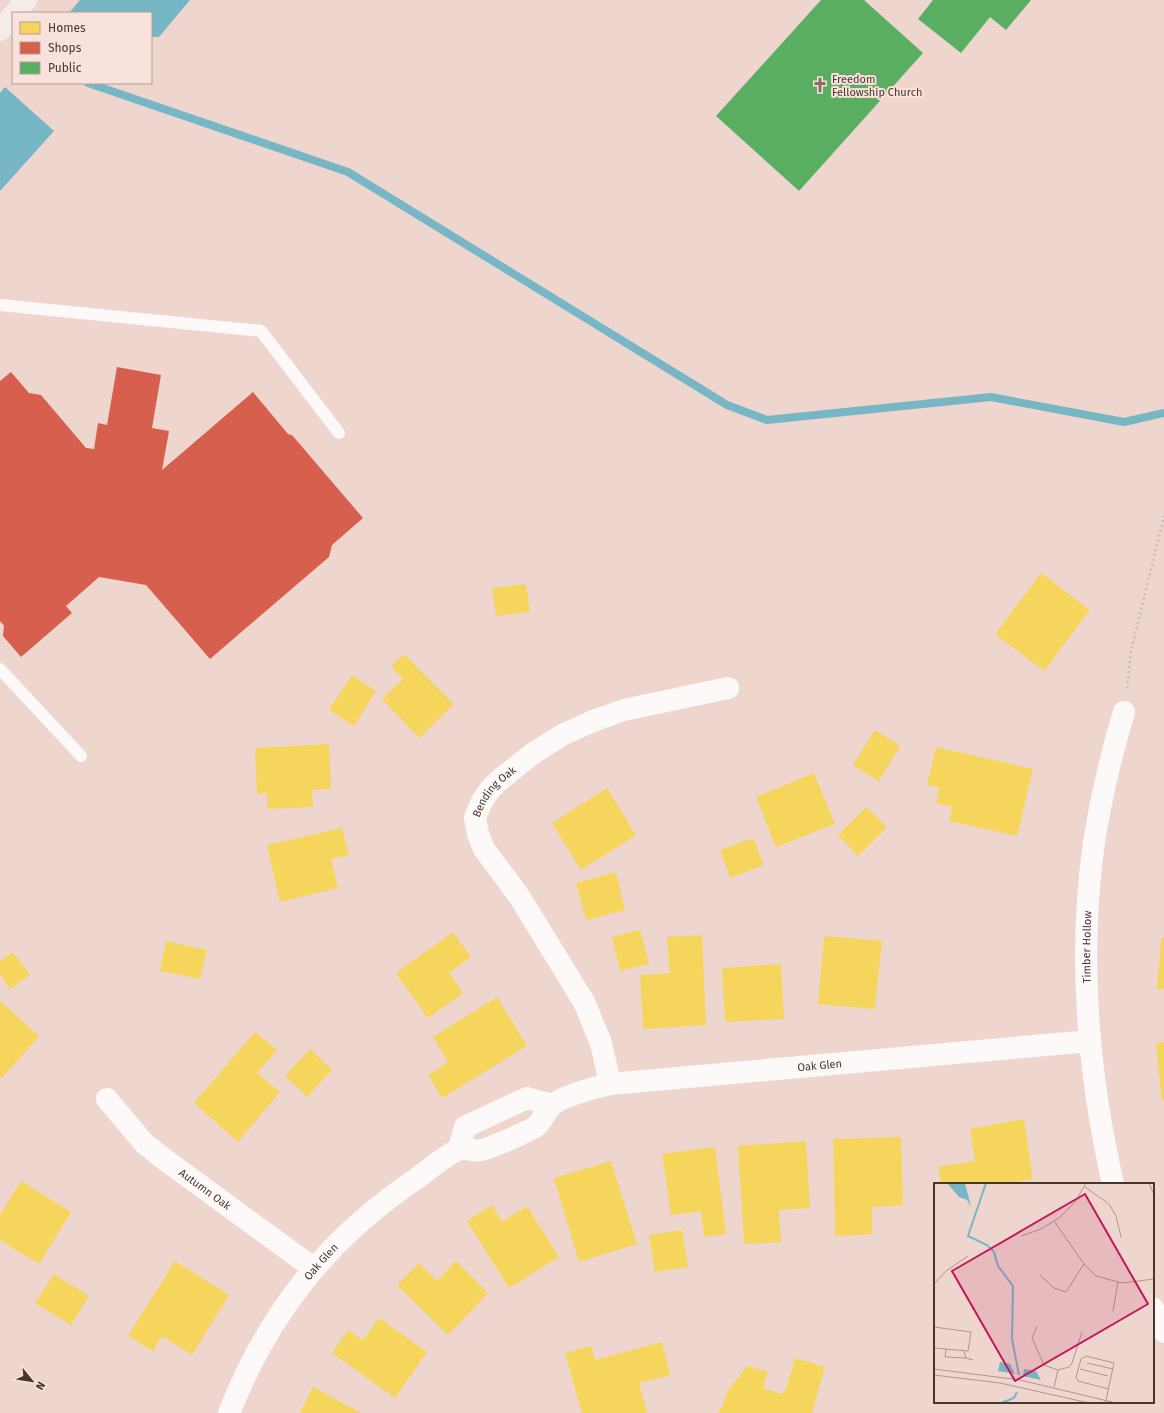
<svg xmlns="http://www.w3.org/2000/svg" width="1164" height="1413" viewBox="0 0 1164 1413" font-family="'Fira Sans',sans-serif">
<rect width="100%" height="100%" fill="#eed6cf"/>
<!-- water -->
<g fill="#77b6c5">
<polygon points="80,0 190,0 159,37 151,37 151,13 69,13"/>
<polygon points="5,87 54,131 0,191 0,93"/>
</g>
<!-- homes -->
<g fill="#f6d55c">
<polygon points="1041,573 1090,610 1044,671 995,634"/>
<polygon points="526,584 530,612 496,616 492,588"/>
<polygon points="404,654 454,704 419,738 382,699 403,679 391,666"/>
<polygon points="352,675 376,691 354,726 329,710"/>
<polygon points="875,730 900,746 879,781 853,765"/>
<polygon points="329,744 331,789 312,790 313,807 268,809 267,793 257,794 255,748"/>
<polygon points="936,747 1033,769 1017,836 949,821 952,807 936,803 939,787 927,785"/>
<polygon points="814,773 835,824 776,847 756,797"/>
<polygon points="607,788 636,835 581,870 552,823"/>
<polygon points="866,807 887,827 858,856 838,835"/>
<polygon points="342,828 349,855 331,859 338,888 280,902 267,845"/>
<polygon points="753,838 764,865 730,878 720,850"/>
<polygon points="616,872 625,910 586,920 576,883"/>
<polygon points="640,930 649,964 620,971 612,937"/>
<polygon points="453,932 471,957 449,973 463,993 428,1018 396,973"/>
<polygon points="702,935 706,1025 643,1029 640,975 670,973 667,937"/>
<polygon points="824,936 882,941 875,1009 818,1004"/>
<polygon points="1161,938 1164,938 1164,989 1157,989"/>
<polygon points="166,941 207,950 200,979 160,971"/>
<polygon points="13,952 30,975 10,989 0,974 0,961"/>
<polygon points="781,964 784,1019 725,1022 722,968"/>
<polygon points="497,997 527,1046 442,1098 428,1075 448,1062 433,1037"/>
<polygon points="0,1001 39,1036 2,1078 0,1076"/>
<polygon points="255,1032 277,1050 257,1073 280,1092 238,1142 194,1103"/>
<polygon points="1164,1042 1164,1101 1162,1101 1156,1043"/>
<polygon points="310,1049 332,1070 307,1097 285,1076"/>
<polygon points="1024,1119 1033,1179 1005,1184 941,1184 938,1167 975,1161 970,1129"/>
<polygon points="901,1137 903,1205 872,1207 872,1234 835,1236 833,1139"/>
<polygon points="806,1141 810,1208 779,1210 781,1242 744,1244 738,1146"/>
<polygon points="715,1147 726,1234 704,1237 701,1211 671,1215 662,1154"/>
<polygon points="611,1161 637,1244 579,1262 554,1178"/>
<polygon points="21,1181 71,1212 39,1264 0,1240 0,1215"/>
<polygon points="492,1205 502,1222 527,1206 559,1257 509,1288 467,1221"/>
<polygon points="682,1230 688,1267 655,1272 649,1235"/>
<polygon points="175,1261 229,1295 192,1355 162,1336 153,1351 128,1336"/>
<polygon points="456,1261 488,1293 448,1335 397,1285 419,1263 437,1281"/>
<polygon points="54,1274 89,1296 71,1325 35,1303"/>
<polygon points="379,1318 427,1352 395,1398 332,1353 348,1330 363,1340"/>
<polygon points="662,1342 670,1375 639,1383 647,1413 582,1413 565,1353 591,1346 595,1360"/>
<polygon points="795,1358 825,1367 812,1413 718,1413 723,1405 727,1392 747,1366 768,1372 763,1388 782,1394 786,1389"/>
<polygon points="313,1387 361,1413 300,1413"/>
</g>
<!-- shops -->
<polygon fill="#d6604d" points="117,367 161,375 152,428 169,431 162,470 253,392 288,434 292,435 363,518 332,545 329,557 210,659 146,585 99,577 66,606 72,613 21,657 3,636 4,626 0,621 0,381 11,372 29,393 41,395 86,448 94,449 98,423 107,425"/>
<!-- public -->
<g fill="#5aae61">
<polygon points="821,0 864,0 923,53 799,191 716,116"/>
<polygon points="933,0 1031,0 1006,30 990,17 961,53 918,19"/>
</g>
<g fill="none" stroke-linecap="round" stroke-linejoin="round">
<!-- stream -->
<polyline stroke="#77b6c5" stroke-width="8" points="88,83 348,172 727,405 767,420 991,397 1124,422 1164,413"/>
<!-- path -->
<polyline stroke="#c8bdbb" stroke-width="2.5" stroke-dasharray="2 3" stroke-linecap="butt" points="1127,688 1131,651 1164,516"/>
<!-- service -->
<g stroke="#fcf9f8" stroke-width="12">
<polyline points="0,305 261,331 339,433"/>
<polyline points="0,669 81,756"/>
</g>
<!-- minor -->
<g stroke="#fcf9f8" stroke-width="22">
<path id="s1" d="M610,1084L601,1043L584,1002L519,896L484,849L478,834L475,818L482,801L491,788L502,778L535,752L564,734L593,721L624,710L728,688"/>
<path id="s2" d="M107,1099L144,1143L160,1156L313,1268"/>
<polyline points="459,1149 465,1127 527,1098 552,1105"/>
<path id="s3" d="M1113,1184C1088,1073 1078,955 1094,842C1101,798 1111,755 1124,712"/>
<polyline points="1153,1308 1164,1332"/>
<path id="s4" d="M229,1413C268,1314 327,1239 416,1179C427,1171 447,1154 458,1150C465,1147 475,1152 482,1150C499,1145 516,1136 532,1129C541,1125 545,1112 551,1106C563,1095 595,1088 610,1084L1090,1041"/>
</g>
<!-- primary -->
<g stroke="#f5ebe8" stroke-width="22">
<polyline points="15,13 26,0"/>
<polyline points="0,30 13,15"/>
</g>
</g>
<!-- icons -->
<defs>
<symbol id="church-bare" viewBox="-9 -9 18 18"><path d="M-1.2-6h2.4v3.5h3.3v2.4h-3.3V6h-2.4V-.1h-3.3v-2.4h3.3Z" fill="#836d66" stroke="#f8e2db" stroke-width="2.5" paint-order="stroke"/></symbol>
</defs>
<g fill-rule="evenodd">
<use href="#church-bare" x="809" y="74" width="22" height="22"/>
</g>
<g text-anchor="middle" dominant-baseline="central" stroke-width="4" stroke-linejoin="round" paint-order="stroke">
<!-- poi labels -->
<g font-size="11" fill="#4a352e" stroke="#f8e2db" text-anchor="start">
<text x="832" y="79">Freedom<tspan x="832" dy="13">Fellowship Church</tspan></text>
</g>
<!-- street labels -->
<g font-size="11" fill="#4a352e" stroke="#f8e2db">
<text stroke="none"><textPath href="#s1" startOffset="335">Bending Oak</textPath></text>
<text stroke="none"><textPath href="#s3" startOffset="239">Timber Hollow</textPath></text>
<text stroke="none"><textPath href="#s4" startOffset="738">Oak Glen</textPath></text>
<text stroke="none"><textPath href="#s2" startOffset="134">Autumn Oak</textPath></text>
<text stroke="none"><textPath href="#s4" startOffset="178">Oak Glen</textPath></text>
</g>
</g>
<!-- overview -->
<g transform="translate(934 1183)">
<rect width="220" height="220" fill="#eed6cf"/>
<path d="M13,0H31L37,24L33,17L25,14ZM66,179L76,181L81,191L64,188ZM90,186L102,188L107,197L89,193Z" fill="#77b6c5"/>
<path fill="none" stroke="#77b6c5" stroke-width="2" d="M52,0L34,53L53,62L60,69L64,83L79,103L78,156L85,192M67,220L80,215L83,209"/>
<path fill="none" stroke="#ac968f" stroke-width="1" d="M215,0L220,12M151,4L175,21L182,33L187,54M120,38L150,81L162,93L188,100L220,96M87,53L107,46L125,35L141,19L152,0M106,92L120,105L132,109L150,81M0,101L12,88L34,73M179,128L184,99M103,143L98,155L110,182L124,187L135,184L138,180L148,149M0,144L37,149L34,168L0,165M12,166L11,174L32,175M30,168L32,175L39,177M153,180L179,186M0,186L86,197L182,220M146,186L174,193M0,192L66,200L155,220M120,204L124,187M171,220L172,217L180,180L152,173L147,176L142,194L144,198L175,206"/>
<path fill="#c2185b" fill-opacity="0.15" stroke="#c2185b" stroke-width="2" d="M151,11L214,121L81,198L18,88Z"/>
<rect width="220" height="220" fill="none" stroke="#4a352e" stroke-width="2"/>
</g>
<!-- legend -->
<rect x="12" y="12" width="140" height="72" fill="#f8e2db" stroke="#b29d96"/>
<rect x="20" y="22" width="20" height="12" fill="#f6d55c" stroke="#b29d96"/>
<text x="48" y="32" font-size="12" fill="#4a352e">Homes</text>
<rect x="20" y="42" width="20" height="12" fill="#d6604d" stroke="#b29d96"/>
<text x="48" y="52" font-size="12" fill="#4a352e">Shops</text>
<rect x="20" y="62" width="20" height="12" fill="#5aae61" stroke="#b29d96"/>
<text x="48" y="72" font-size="12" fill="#4a352e">Public</text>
<!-- north arrow -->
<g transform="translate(32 1381) rotate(120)" stroke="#f8e2db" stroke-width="3" paint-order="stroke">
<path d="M0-3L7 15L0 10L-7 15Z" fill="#4a352e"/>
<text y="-6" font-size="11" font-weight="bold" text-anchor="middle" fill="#4a352e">N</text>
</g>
</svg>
